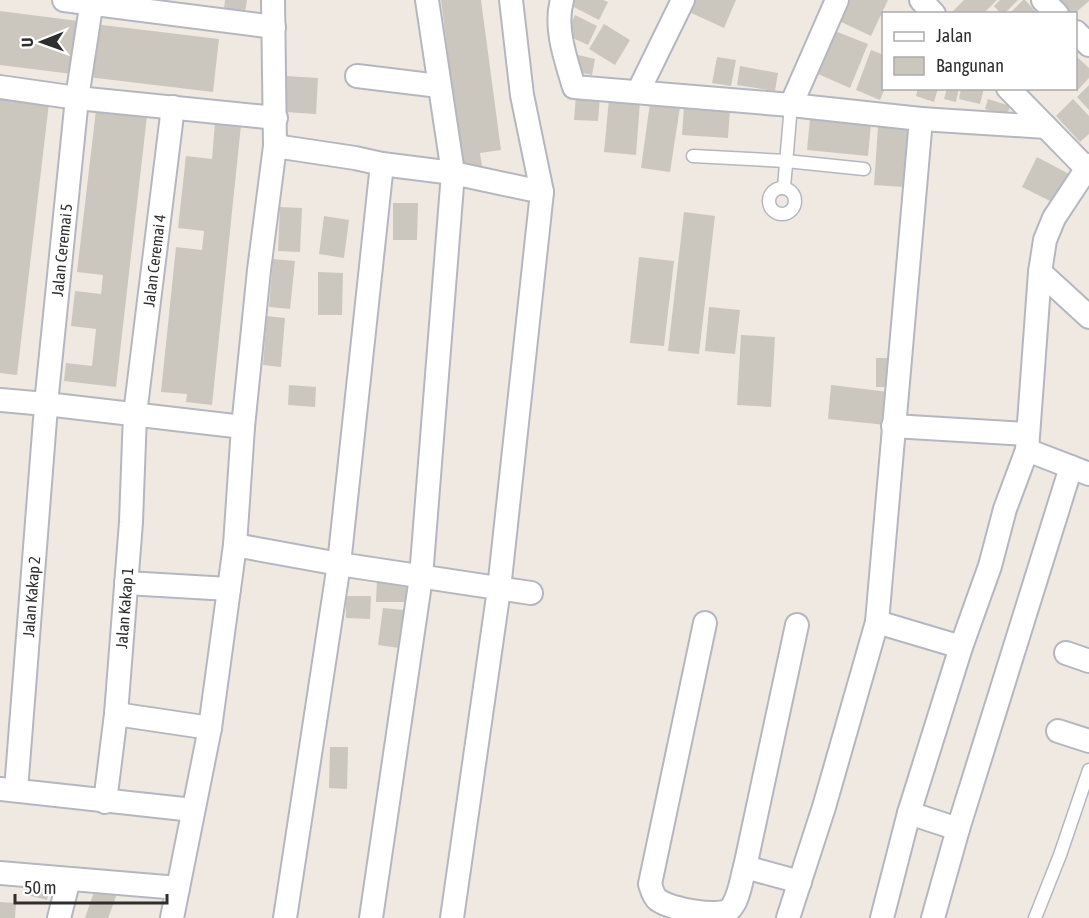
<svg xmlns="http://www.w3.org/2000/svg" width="1089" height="918" viewBox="0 0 1089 918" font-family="'Asap Condensed',sans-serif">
<rect width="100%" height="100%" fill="#efe9e1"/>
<!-- building -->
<g fill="#cbc7bf">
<polygon points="225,0 247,0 245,12 224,9"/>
<polygon points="441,0 481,0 501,150 480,153 482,166 462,165"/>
<polygon points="568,0 603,0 608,2 599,20 566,3"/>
<polygon points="692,0 736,0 724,28 687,11"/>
<polygon points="846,0 888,0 871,36 837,20"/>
<polygon points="964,0 997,0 983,14 950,14"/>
<polygon points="1000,0 1018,0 1004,14 1001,14 994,6"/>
<polygon points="1023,0 1025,0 1035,11 1032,14 1009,14"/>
<polygon points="1053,0 1089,0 1089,1 1074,14 1064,14"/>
<polygon points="0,11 78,21 72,74 0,65"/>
<polygon points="575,15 597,26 588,45 566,35"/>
<polygon points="94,24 219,39 213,92 88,77"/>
<polygon points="604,24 630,40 615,65 589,49"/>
<polygon points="835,31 868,44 850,88 818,74"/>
<polygon points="871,50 884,55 885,88 880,100 856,90"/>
<polygon points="578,55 595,59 592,75 574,71"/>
<polygon points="1076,56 1089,68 1089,78 1077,91"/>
<polygon points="717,57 736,60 731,86 712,83"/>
<polygon points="740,66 778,73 775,91 737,85"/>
<polygon points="287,76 318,78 316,114 285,112"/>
<polygon points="1089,85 1089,110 1077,97"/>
<polygon points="918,88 938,88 934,102 916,96"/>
<polygon points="947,88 959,88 956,102 944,99"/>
<polygon points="961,88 984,88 980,104 959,99"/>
<polygon points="576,95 600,97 598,121 574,120"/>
<polygon points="0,98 49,103 17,375 0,373"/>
<polygon points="609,99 640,101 636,155 604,152"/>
<polygon points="988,99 1010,106 1007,116 985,109"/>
<polygon points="1073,99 1089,116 1089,134 1080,142 1056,116"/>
<polygon points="650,103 680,107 670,172 641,168"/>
<polygon points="684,106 730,108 728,138 682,135"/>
<polygon points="96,110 147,116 116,387 64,381 66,363 92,366 96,329 71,326 75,291 101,294 103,275 77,272"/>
<polygon points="810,118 871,124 868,156 807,150"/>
<polygon points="215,122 241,125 212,405 186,402 187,394 161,392 176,247 202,250 204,231 178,228 186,156 212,159"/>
<polygon points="878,127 908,129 904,187 874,185"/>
<polygon points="1037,157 1069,174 1054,203 1022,187"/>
<polygon points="393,203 418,203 417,240 393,240"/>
<polygon points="280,207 302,208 300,252 278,251"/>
<polygon points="684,212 715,216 699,354 668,351"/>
<polygon points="324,216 349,220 344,258 319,254"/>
<polygon points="639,257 674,261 664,346 630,343"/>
<polygon points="273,259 295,261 290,309 269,307"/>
<polygon points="318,272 343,273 342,315 318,315"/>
<polygon points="709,307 740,310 735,354 705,351"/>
<polygon points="267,316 285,318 281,367 263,365"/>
<polygon points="741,335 775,337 771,407 737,405"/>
<rect x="876" y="358" width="12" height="29"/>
<polygon points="289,385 316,387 315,407 288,405"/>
<polygon points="831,385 889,392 886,425 828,419"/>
<polygon points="377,578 407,578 406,602 376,602"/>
<polygon points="346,596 371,596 370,619 346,618"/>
<polygon points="383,608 404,610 399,648 378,645"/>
<polygon points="330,747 348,747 347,789 329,788"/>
<polygon points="27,877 51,882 47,900 23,894"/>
<polygon points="96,886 117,894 108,918 85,918"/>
<polygon points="0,902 16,903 15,918 0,918"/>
</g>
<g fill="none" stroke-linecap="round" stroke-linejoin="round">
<defs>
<g id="lane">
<polyline points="693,156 786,161 864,169"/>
<polyline points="784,187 791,105"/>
<circle cx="782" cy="201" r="13"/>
<polyline points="1035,918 1060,855 1089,770"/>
</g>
<g id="street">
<polyline points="64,0 274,27"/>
<path d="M562,0C554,28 566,60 574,87L791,105L921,119L1046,127"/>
<polyline points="921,0 934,14"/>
<polyline points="1043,0 1057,14"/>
<polyline points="1076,32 1089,45"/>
<polyline points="357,76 439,86"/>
<polyline points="0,87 77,98 276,118"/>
<polyline points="1008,88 1089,171"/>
<polyline points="638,92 683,0"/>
<polyline points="791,105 837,0"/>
<polyline points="275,146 355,158 382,164 339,564 285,918"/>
<polyline points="382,164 453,173 542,192"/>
<polyline points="1040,272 1089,317"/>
<polyline points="0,400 46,404 243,427"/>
<polyline points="893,426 1028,434"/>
<polyline points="1027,450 1089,474"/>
<polyline points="235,545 339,564 531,593"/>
<polyline points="126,583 229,589"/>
<polyline points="877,622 961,647 990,566 1005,509 1027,450 1040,272 1045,240 1054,218 1089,165"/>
<path d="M705,623L650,884C652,890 653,896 658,900C671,909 717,918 729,910C739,901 741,880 745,867L797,625"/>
<polyline points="1066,653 1089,661"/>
<polyline points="116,714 210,728"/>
<polyline points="1058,731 1089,741"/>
<polyline points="0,789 193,810"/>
<path id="s1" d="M16,790L47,394L77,98L92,0"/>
<path id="s2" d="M105,802L116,714L131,522L135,414L173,107"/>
<polyline points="909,813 958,829"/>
<polyline points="745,867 800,882"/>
<polyline points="0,873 178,888"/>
<polyline points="59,918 69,879"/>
<polyline points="172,918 210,728 235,545 243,427 259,270 275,146 273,0"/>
<polyline points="371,918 421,577 453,173 427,0"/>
<polyline points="452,918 499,589 542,192 522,95 511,0"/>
<polyline points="788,918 824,807 877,622 921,119"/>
<polyline points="882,918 909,813 961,647"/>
<polyline points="933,918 958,829 1071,467"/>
</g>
</defs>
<!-- lane casing -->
<use href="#lane" stroke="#b4b7c1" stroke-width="15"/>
<!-- street casing -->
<use href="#street" stroke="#b4b7c1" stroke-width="26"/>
<!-- lane -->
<use href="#lane" stroke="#fff" stroke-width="12"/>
<!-- street -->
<use href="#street" stroke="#fff" stroke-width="22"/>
</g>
<g text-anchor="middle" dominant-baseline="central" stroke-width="6" stroke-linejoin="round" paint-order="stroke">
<!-- street labels -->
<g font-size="16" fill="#2e2e2e" stroke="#fff">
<text stroke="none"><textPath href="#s1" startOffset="542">Jalan Ceremai 5</textPath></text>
<text stroke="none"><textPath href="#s2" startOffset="544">Jalan Ceremai 4</textPath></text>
<text stroke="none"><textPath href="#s1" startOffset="194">Jalan Kakap 2</textPath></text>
<text stroke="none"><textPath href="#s2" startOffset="195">Jalan Kakap 1</textPath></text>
</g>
</g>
<!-- legend -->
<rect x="882" y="12" width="195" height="78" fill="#ffffff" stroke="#ababab" stroke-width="1.5"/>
<rect x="894" y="32" width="30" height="9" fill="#ffffff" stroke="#ababab" stroke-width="1.5"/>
<text x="936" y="42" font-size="18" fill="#2e2e2e">Jalan</text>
<rect x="894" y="57" width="30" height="18" fill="#cbc7bf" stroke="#ababab" stroke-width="1.5"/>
<text x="936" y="72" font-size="18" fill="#2e2e2e">Bangunan</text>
<!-- north arrow -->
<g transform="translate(42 42) rotate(269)" stroke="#ffffff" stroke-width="4.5" paint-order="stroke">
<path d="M0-4.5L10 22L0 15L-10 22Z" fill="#2e2e2e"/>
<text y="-9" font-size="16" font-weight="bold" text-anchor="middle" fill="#2e2e2e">U</text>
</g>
<!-- scale -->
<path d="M15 894v9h152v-9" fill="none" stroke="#2e2e2e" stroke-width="3"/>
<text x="24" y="894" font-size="18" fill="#2e2e2e" stroke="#ffffff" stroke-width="4.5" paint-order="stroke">50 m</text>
</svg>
